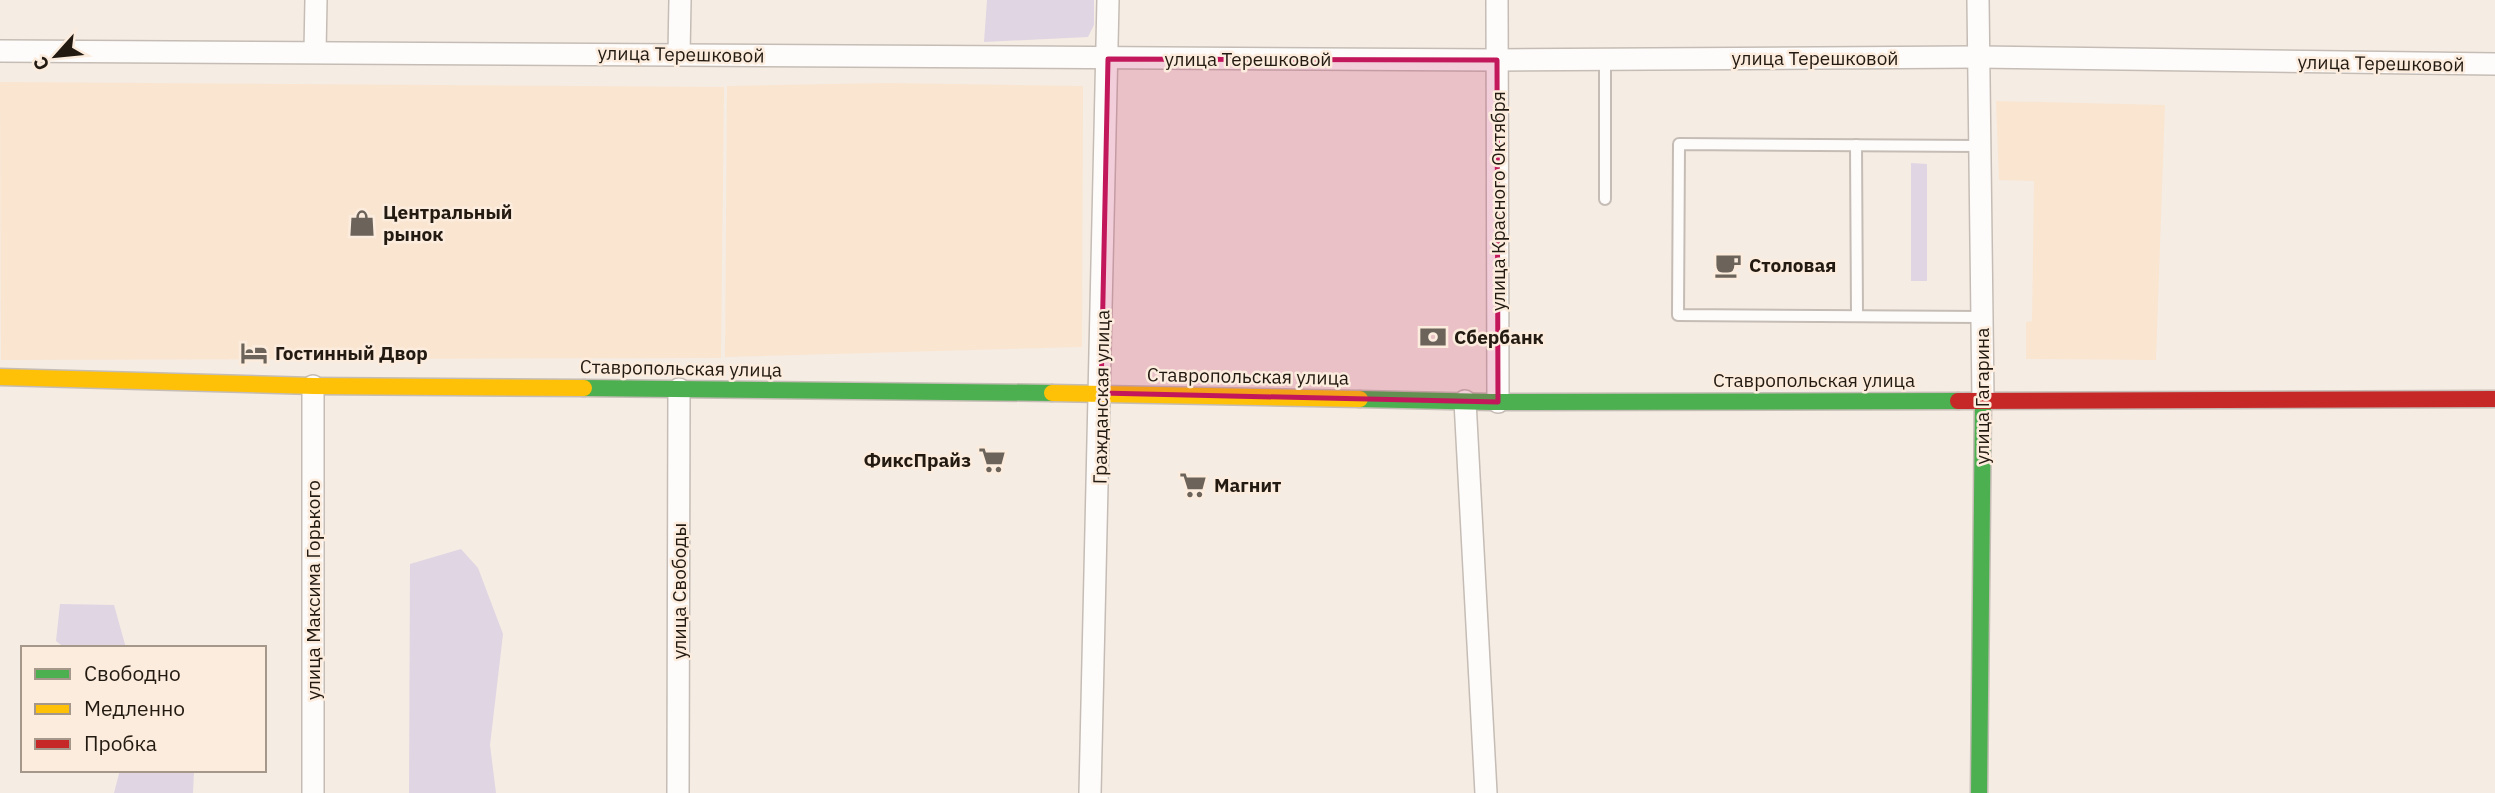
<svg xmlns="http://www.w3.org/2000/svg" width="2495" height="793" viewBox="0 0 2495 793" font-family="'IBM Plex Sans',sans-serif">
<rect width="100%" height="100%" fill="#f5ece4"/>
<!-- built -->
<g fill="#fae5d0">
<polygon points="0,82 724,87 721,358 1,360"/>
<polygon points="887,83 1083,86 1082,347 725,357 727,86"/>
<polygon points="1996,101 2165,105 2156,360 2026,359 2026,322 2032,321 2034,181 1999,180"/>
</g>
<!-- green -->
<g fill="#e0d5e2">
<polygon points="987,0 1094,0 1094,25 1088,37 984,42"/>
<polygon points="1911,163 1927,164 1927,281 1911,281"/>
<polygon points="461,549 478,568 503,634 490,745 496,793 409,793 410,564"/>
<polygon points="60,604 114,605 126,648 65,648 56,641"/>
<polygon points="120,770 194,770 193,793 114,793"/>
</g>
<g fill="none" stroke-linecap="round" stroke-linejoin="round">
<defs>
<g id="lane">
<polyline points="1856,145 1857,316"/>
<polyline points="1979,146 1679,144 1678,315 1982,317"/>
<polyline points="1605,199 1605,59"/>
</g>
<g id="street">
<polyline points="1497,0 1498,402"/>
<polyline points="1978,0 1983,400"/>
<polyline points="0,51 1497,60 1978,57 2495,64"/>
<polyline points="315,51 316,0"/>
<polyline points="679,54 680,0"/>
<polyline points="1465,401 1486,793"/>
<polyline points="313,793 313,386"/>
<polyline points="678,793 679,389"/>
<polyline points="1090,793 1108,0"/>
</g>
<g id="fast">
<polyline points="584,388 1052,393"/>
<polyline points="1360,399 1491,402 1958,401"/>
<polyline points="1979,793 1983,400"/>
</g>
<g id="slow">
<polyline points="0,377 313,386 584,388"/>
<polyline points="1052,393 1360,399"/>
</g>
<polyline id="jam" points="1958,401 2495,399"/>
</defs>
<!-- lane casing -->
<use href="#lane" stroke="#c5bdb5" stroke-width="14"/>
<!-- street casing -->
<use href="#street" stroke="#c5bdb5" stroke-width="24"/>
<!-- fast casing -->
<use href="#fast" stroke="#c5bdb5" stroke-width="19"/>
<!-- slow casing -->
<use href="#slow" stroke="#c5bdb5" stroke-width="19"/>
<!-- jam casing -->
<use href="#jam" stroke="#c5bdb5" stroke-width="19"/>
<!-- lane -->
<use href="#lane" stroke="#fefcfb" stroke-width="10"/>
<!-- street -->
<use href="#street" stroke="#fefcfb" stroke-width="21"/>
<!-- fast -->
<use href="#fast" stroke="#4caf50" stroke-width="16"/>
<!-- slow -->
<use href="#slow" stroke="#ffc107" stroke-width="16"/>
<!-- jam -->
<use href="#jam" stroke="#c62828" stroke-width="16"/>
</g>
<!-- marked area -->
<path fill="#c2185b" fill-opacity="0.2" stroke="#c2185b" stroke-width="5" stroke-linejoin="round" d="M1108,59L1497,60L1498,402L1101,393Z"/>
<!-- icons -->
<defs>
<symbol id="shop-bare" viewBox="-9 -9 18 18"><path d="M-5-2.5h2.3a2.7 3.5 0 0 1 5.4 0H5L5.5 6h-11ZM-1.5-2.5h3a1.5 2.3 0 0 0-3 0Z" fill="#6c645b" stroke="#fcecdd" stroke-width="2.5" paint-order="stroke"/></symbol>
<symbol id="cafe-bare" viewBox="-9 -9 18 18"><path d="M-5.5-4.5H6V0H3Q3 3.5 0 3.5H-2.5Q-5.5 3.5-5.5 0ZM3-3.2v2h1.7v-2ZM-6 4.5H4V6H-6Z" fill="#6c645b" stroke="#fcecdd" stroke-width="2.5" paint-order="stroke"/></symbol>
<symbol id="bank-bare" viewBox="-9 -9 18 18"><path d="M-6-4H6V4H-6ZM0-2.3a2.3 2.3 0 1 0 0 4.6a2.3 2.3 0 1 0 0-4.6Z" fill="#6c645b" stroke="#fcecdd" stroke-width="2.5" paint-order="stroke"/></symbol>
<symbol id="hotel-bare" viewBox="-9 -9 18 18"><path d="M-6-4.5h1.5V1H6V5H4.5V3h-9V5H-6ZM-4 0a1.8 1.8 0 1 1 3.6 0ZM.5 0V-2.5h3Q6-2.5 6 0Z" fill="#6c645b" stroke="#fcecdd" stroke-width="2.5" paint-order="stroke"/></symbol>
<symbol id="supermarket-bare" viewBox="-9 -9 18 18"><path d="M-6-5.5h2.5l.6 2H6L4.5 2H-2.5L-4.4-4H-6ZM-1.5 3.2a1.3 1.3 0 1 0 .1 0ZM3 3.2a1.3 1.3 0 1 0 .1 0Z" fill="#6c645b" stroke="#fcecdd" stroke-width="2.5" paint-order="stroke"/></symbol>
</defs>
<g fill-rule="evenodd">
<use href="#shop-bare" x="343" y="204" width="38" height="38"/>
<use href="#cafe-bare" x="1709" y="246" width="38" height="38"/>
<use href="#bank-bare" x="1414" y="318" width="38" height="38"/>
<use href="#hotel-bare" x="235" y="334" width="38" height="38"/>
<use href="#supermarket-bare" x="973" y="441" width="38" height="38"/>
<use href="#supermarket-bare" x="1174" y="466" width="38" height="38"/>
</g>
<g text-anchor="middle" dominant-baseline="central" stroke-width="5" stroke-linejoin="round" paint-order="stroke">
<!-- street labels -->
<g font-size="19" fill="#231a11" stroke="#fcecdd">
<text transform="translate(681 54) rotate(1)">улица Терешковой</text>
<text x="1815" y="58">улица Терешковой</text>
<text x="1248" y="59">улица Терешковой</text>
<text transform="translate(2381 63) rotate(1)">улица Терешковой</text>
<text transform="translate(1498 201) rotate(-90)">улица Красного Октября</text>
<text transform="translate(681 368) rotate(1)">Ставропольская улица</text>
<text transform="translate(1248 376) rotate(1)">Ставропольская улица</text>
<text x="1814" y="380">Ставропольская улица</text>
<text transform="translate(1982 396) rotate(-90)">улица Гагарина</text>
<text transform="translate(1101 397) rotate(-89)">Гражданская улица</text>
<text transform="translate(313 590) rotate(-90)">улица Максима Горького</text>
<text transform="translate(679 591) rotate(-90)">улица Свободы</text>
</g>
<!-- poi labels -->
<g font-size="19" font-weight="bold" fill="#231a11" stroke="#fcecdd" text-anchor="start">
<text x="383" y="212">Центральный<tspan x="383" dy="22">рынок</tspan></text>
<text x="1749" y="265">Столовая</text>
<text x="1454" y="337">Сбербанк</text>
<text x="275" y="353">Гостинный Двор</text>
<text x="971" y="460" text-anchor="end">ФиксПрайз</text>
<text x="1214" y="485">Магнит</text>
</g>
</g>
<!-- legend -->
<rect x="21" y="646" width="245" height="126" fill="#fcecdd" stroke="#a5988b" stroke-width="2"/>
<rect x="35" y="669" width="35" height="10" fill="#4caf50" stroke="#a5988b" stroke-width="2"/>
<text x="84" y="681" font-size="21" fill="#231a11">Свободно</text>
<rect x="35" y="704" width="35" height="10" fill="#ffc107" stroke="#a5988b" stroke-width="2"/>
<text x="84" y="716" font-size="21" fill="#231a11">Медленно</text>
<rect x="35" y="739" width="35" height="10" fill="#c62828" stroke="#a5988b" stroke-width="2"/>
<text x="84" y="751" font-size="21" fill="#231a11">Пробка</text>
<!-- north arrow -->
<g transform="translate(56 56) rotate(243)" stroke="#fcecdd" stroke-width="5" paint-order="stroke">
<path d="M0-5L12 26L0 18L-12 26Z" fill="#231a11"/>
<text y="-10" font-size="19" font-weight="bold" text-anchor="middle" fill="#231a11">С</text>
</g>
</svg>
